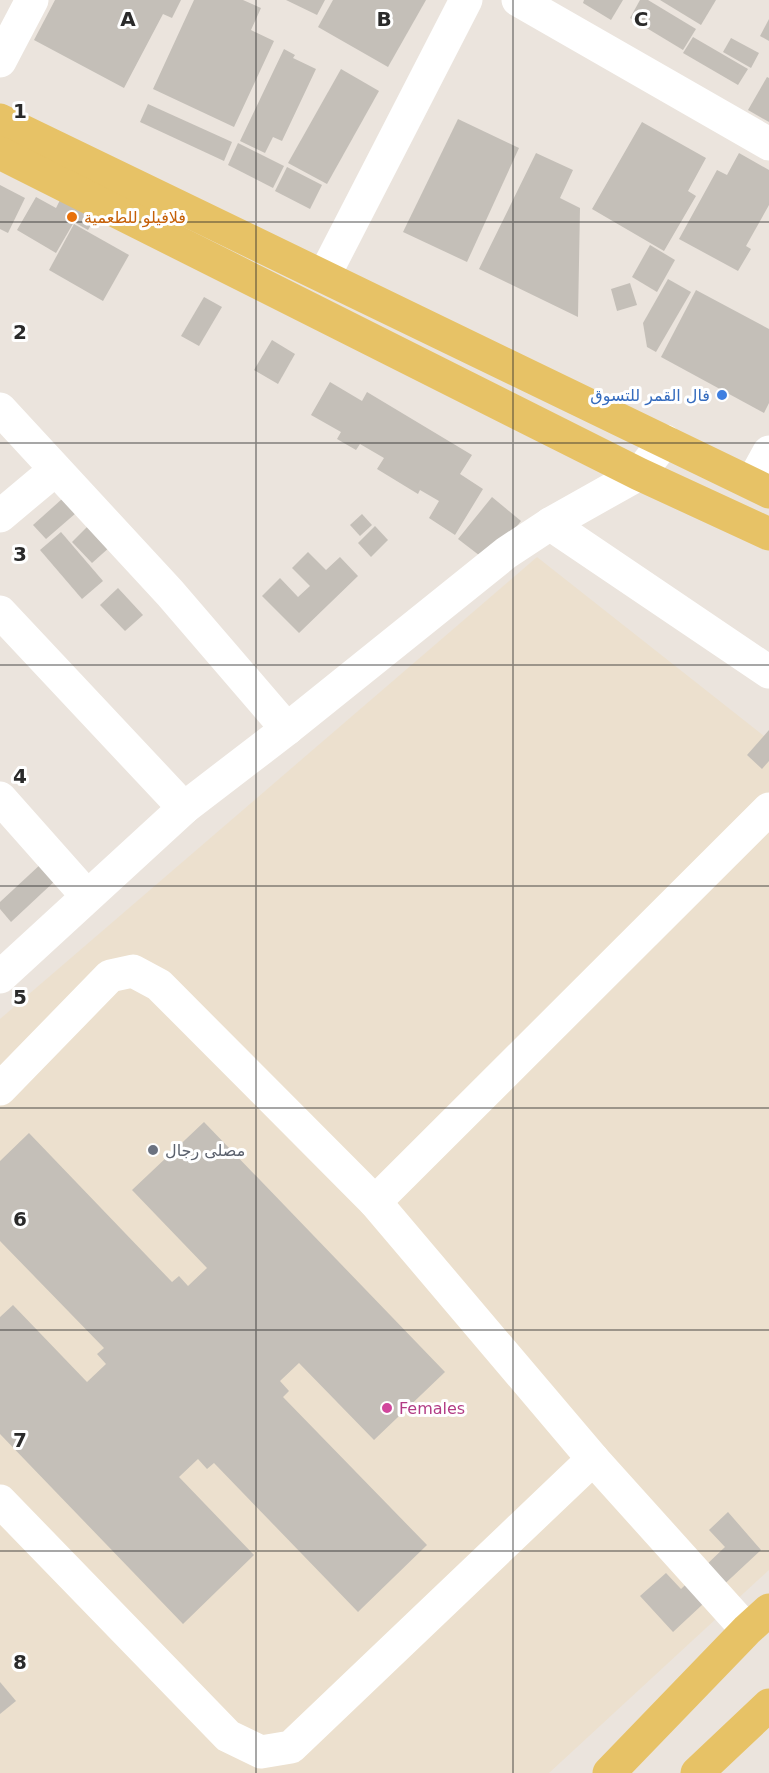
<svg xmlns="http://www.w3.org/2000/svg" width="769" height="1773" viewBox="0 0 769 1773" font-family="'DejaVu Sans',Vazirmatn,sans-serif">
<rect width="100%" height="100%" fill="#ebe4dd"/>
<!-- education -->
<polygon fill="#ece0ce" points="537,557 769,740 769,1570 549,1773 0,1773 0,1019"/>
<!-- building -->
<g fill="#c4bfb8">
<polygon points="55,0 181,0 172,18 163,14 124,88 34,40"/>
<polygon points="194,0 243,0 261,8 251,30 274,41 234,127 153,89"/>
<polygon points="286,0 325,0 317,15"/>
<polygon points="333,0 426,0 388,67 318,27"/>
<polygon points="584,0 623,0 611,20 583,3"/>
<polygon points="640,0 648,0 696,29 683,50 630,18"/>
<polygon points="660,0 716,0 701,25"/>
<polygon points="769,19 769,41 760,36"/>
<polygon points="693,37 748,69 738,85 683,53"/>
<polygon points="731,38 759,53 751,68 723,52"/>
<polygon points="284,49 295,55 293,58 316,69 282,141 273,137 265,153 240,141"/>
<polygon points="341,69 379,91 327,184 288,163"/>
<polygon points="767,77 769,78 769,122 748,110"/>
<polygon points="148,104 232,142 224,161 140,122"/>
<polygon points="458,119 519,148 467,262 403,232"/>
<polygon points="642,122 706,158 688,191 696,196 664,251 592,209"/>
<polygon points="238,143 284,166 273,188 228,165"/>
<polygon points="536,153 573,170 560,198 580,208 578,317 479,269"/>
<polygon points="739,153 769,170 769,205 746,246 751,249 738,271 679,239 717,170 727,175"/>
<polygon points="287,167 322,185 310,209 275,191"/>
<polygon points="0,185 25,198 8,233 0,229"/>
<polygon points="62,196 96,216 88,230 74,222 56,253 17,230 36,197 56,208"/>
<polygon points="74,224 129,255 103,301 49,270"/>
<polygon points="650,245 675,260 657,292 632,277"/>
<polygon points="668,279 691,292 656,352 647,347 643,323"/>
<polygon points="630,283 637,305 617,311 611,289"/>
<polygon points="696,290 769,329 769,403 764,413 661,357"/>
<polygon points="204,297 222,307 199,346 181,336"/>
<polygon points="272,340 295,354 278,384 254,370"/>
<polygon points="330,382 362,401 367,392 472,455 460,474 483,489 455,535 429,518 439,501 420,490 418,494 377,469 384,458 360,444 356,450 337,439 341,432 311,415"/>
<polygon points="492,497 521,521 488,562 458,539"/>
<polygon points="62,499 76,513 46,539 33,525"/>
<polygon points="362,514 372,525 360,536 350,525"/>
<polygon points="90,524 111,546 92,563 72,542"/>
<polygon points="375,526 388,540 371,557 358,543"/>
<polygon points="61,532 103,581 82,599 40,550"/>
<polygon points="308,552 326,570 340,557 358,576 299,633 262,596 280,578 298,597 310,586 292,568"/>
<polygon points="118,588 143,615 125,631 100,605"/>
<polygon points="769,730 769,761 762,769 747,755"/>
<polygon points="42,863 57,879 11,922 0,909 0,902"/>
<polygon points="204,1122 445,1372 374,1440 299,1363 280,1381 289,1391 283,1397 427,1545 358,1612 214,1463 207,1469 198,1459 179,1477 254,1555 183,1624 0,1434 0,1317 13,1305 87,1382 106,1364 97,1354 104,1348 0,1241 0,1161 29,1133 172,1282 179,1276 188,1286 207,1268 132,1190"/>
<polygon points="728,1512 761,1550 673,1632 640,1596 666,1573 681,1589 725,1547 709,1530"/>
<polygon points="0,1682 16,1701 0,1714"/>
</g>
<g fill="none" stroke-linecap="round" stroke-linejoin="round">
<!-- minor -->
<g stroke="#fff" stroke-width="33">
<polyline points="518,0 769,144"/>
<polyline points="0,61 32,0"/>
<polyline points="324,276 466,0"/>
<polyline points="0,409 170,593 287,729"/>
<polyline points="752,483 769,452"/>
<polyline points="0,516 55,470"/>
<polyline points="550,524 769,672"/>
<polyline points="0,612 184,808"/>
<polyline points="0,798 87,896"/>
<polyline points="0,977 184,808 287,729 506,553 550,524 639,474 665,441"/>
<polyline points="0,1089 110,976 133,971 159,985 375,1202 769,809"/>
<polyline points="375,1202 593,1459"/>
<polyline points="0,1501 228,1736 261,1752 291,1747 593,1459 747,1630"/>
</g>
<!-- major -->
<g stroke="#e7c266" stroke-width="33">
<polyline points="0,120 769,492"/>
<polyline points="0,153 639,474 769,534"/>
<polyline points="609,1773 747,1630 769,1610"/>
<polyline points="697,1773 769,1705"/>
</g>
</g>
<!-- grid -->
<path fill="none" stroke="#2a2a2a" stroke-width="1.5" stroke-opacity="0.55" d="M256,0V1773M513,0V1773M0,222H769M0,443H769M0,665H769M0,886H769M0,1108H769M0,1330H769M0,1551H769"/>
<!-- markers -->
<circle fill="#e8710a" stroke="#fff" stroke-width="2" cx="72" cy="217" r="6"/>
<circle fill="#3f7fe0" stroke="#fff" stroke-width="2" cx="722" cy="395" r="6"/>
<circle fill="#6b7280" stroke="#fff" stroke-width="2" cx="153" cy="1150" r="6"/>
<circle fill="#d1479c" stroke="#fff" stroke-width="2" cx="387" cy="1408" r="6"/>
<g text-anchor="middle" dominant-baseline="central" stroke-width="6" stroke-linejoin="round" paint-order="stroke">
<!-- food labels -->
<g font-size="16" fill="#c56008" stroke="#fff" text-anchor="start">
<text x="84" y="217">فلافيلو للطعمية</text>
</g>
<!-- shop labels -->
<g font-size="16" fill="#366cbe" stroke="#fff" text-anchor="end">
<text x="710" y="395">فال القمر للتسوق</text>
</g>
<!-- worship labels -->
<g font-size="16" fill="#5b616d" stroke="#fff" text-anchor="start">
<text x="165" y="1150">مصلى رجال</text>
</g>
<!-- hotel labels -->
<g font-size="16" fill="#b23c85" stroke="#fff" text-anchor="start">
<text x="399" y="1408">Females</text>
</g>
</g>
<g font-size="20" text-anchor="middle" font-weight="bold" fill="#2a2a2a" stroke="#fff" stroke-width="6" stroke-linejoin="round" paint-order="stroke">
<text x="128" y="26">A</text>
<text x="384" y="26">B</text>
<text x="641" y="26">C</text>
<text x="20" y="118">1</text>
<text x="20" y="339">2</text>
<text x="20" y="561">3</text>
<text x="20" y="783">4</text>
<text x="20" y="1004">5</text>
<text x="20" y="1226">6</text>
<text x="20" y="1447">7</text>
<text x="20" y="1669">8</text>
</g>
</svg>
